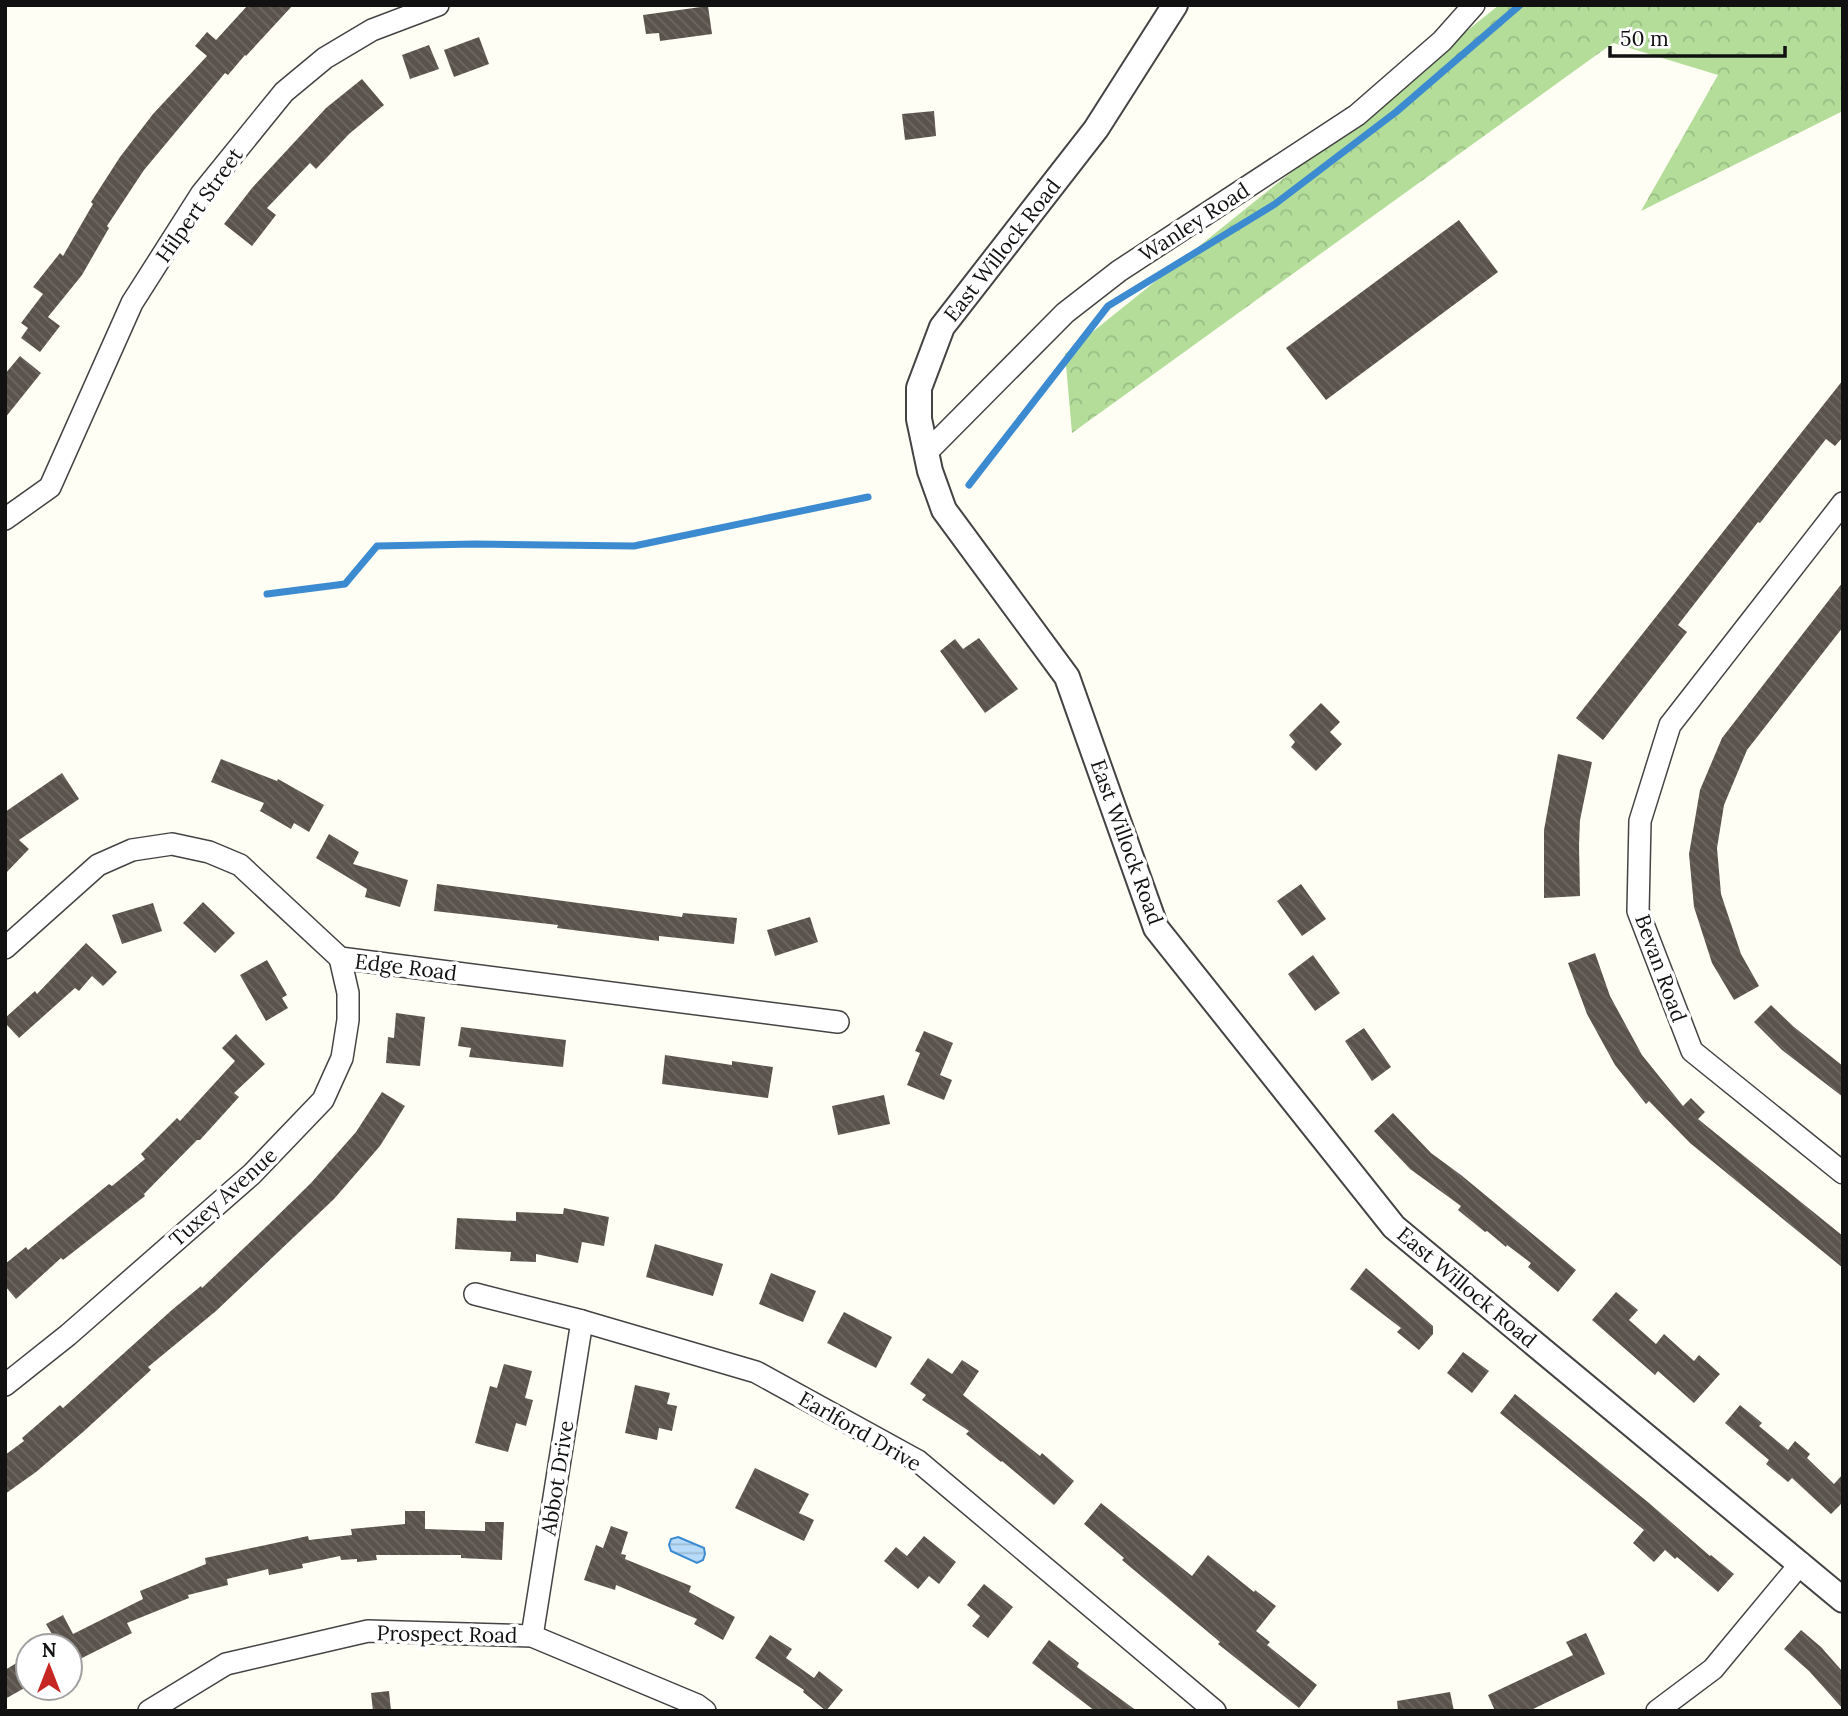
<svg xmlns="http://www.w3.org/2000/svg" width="1848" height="1716" viewBox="0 0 1848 1716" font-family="Lora,serif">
<defs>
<pattern id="forest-crowns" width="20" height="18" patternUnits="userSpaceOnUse" patternTransform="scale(1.75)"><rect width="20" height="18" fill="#b4dd9a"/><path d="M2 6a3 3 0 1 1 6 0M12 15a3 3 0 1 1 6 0" fill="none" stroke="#9abd84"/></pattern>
<pattern id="water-rules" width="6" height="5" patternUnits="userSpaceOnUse" patternTransform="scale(1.75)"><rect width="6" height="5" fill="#b7dbf8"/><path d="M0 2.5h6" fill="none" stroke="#9cbbd4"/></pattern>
<pattern id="building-back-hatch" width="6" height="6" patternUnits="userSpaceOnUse" patternTransform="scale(1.75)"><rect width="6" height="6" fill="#5a534c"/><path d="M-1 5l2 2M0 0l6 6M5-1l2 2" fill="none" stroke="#6d6762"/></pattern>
</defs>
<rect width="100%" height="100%" fill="#fffef4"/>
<!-- forest -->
<polygon fill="url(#forest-crowns)" points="1499,5 1843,5 1843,111 1641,211 1718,75 1613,43 1072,433 1065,354"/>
<!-- water -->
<polygon fill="url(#water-rules)" stroke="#3c8bd1" stroke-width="2" points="678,1537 704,1548 705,1554 703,1560 697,1563 671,1551 669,1545 671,1539"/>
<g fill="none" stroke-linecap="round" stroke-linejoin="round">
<!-- stream -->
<g stroke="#3c8bd1" stroke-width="7">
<polyline points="969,485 1108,306 1275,204 1396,112 1520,5"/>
<polyline points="267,594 345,584 377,546 475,544 634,546 868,497"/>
</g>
</g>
<!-- building -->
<g fill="url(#building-back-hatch)">
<polygon points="248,5 293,5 246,56 245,55 228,75 225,73 144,170 107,226 109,228 82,275 48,317 60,326 40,352 21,338 28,328 21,323 43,294 33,287 60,253 63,256 93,204 91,202 120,157 153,114 207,56 195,46 207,32 216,40"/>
<polygon points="708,6 712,34 660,41 659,33 646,34 643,15"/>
<polygon points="479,37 489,64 454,77 444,50"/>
<polygon points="429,45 439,69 410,79 402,55"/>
<polygon points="362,79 384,105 349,134 316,169 310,163 267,208 276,215 252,246 224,224 252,188 326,108"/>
<polygon points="934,111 936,136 905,140 902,114"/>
<polygon points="1459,220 1498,272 1326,400 1286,348"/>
<polygon points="20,356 41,373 5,418 5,374"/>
<polygon points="1843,380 1843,437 1835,446 1826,439 1760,523 1758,522 1678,625 1687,632 1603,740 1576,718"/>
<polygon points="1843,582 1843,627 1747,750 1724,805 1717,848 1721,894 1741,954 1759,986 1734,1000 1712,963 1694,907 1689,854 1700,790 1722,738"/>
<polygon points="979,638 1018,689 985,713 940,651 955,639 963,649"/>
<polygon points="1321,703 1340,722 1330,732 1342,744 1316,771 1291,747 1295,742 1289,735"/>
<polygon points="1558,754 1592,762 1580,820 1579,845 1580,896 1544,898 1544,830"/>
<polygon points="221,759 277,781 278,779 324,805 309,832 294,823 291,829 260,811 264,803 211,782"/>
<polygon points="62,773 79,799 19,840 29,849 5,874 5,812"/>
<polygon points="329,834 359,852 353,864 408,880 400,907 365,897 367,889 316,858"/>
<polygon points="437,884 682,917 683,913 737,918 734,944 659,936 659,941 557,928 558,925 434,911"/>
<polygon points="1301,884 1326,919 1302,936 1277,901"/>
<polygon points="203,902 235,933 215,953 183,923"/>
<polygon points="153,903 162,931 122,944 112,915"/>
<polygon points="810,917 818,942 775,956 767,930"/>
<polygon points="86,943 117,972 103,986 92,976 79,991 75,988 19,1038 5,1023 5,1018 35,991 37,994"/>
<polygon points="1595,953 1610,996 1642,1055 1683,1106 1691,1098 1705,1112 1698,1119 1843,1236 1843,1268 1690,1143 1649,1101 1646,1104 1615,1065 1587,1014 1568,963"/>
<polygon points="1313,955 1340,993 1315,1011 1288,974"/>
<polygon points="267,960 287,995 282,998 288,1008 266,1021 240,975"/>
<polygon points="1771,1005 1794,1027 1843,1066 1843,1097 1782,1050 1754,1022"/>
<polygon points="396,1013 425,1017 420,1066 386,1063 388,1037 394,1038"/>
<polygon points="461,1027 566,1040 563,1067 469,1057 471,1048 458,1046"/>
<polygon points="1364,1028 1391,1067 1372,1081 1345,1041"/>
<polygon points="924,1031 953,1043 940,1075 952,1080 944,1100 907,1085 920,1053 915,1051"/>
<polygon points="236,1034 265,1064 234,1093 239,1097 200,1140 197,1140 144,1194 145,1196 63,1260 61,1258 16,1299 5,1286 5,1264 26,1247 28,1250 109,1184 112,1186 145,1159 141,1154 177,1118 180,1121 235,1061 222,1048"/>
<polygon points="665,1055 732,1065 732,1061 773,1067 768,1098 662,1084"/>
<polygon points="382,1092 405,1106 380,1146 334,1199 216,1311 148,1367 151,1370 83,1432 36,1472 5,1494 5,1455 24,1441 22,1438 60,1405 63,1408 173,1309 201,1286 202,1288 267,1226 311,1183 356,1132"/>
<polygon points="884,1095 890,1124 838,1135 832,1106"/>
<polygon points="1393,1113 1431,1153 1461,1175 1576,1270 1558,1292 1528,1267 1531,1263 1507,1245 1506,1247 1487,1231 1485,1232 1458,1210 1461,1206 1410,1169 1374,1131"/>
<polygon points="564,1208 609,1217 604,1246 582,1242 578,1263 536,1254 536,1262 510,1261 511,1252 455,1249 457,1218 516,1221 516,1212 563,1214"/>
<polygon points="655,1244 723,1264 713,1296 646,1277"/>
<polygon points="1366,1268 1433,1326 1433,1334 1419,1350 1397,1332 1401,1328 1350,1289"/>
<polygon points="771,1273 816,1291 803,1322 759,1304"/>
<polygon points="1616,1292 1638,1310 1629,1320 1656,1344 1664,1334 1694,1361 1699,1355 1720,1374 1694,1403 1658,1371 1655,1375 1592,1320"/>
<polygon points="844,1312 892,1337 876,1368 827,1343"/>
<polygon points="1463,1352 1489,1371 1472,1393 1447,1373"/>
<polygon points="928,1358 952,1374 962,1360 979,1371 963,1395 1040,1456 1042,1453 1074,1481 1054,1505 1002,1461 1001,1462 966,1434 969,1431 922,1400 926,1395 910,1384"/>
<polygon points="504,1364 532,1371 525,1398 533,1400 526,1426 516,1423 508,1452 475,1443 490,1386 497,1388"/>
<polygon points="635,1385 670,1393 667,1404 677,1406 672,1431 659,1428 657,1440 625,1433"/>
<polygon points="1515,1394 1649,1503 1710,1556 1711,1555 1734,1574 1718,1592 1677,1557 1675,1559 1665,1550 1654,1562 1633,1543 1644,1530 1500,1413"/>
<polygon points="1740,1405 1762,1423 1759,1426 1788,1450 1795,1441 1810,1454 1807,1458 1834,1484 1843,1474 1843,1502 1831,1514 1792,1478 1788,1482 1766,1464 1769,1460 1725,1423"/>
<polygon points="755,1468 809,1494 799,1513 814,1520 804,1541 735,1508"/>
<polygon points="1101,1503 1192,1576 1208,1555 1254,1592 1255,1590 1276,1606 1256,1631 1270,1642 1267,1645 1317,1685 1299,1708 1218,1644 1220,1642 1122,1560 1124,1558 1084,1524"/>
<polygon points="405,1511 425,1511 425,1529 485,1531 485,1522 504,1522 502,1560 461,1558 461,1555 376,1555 377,1560 357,1562 357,1559 341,1560 340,1556 302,1564 303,1568 269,1575 268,1569 227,1579 228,1585 188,1595 189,1598 127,1623 132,1633 70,1664 70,1646 59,1646 46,1624 63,1615 73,1634 143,1599 140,1591 206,1564 205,1558 308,1536 309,1540 352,1535 351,1529 405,1524"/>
<polygon points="611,1526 628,1532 621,1554 626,1555 625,1559 691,1586 689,1592 735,1617 723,1640 694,1624 697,1619 616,1585 615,1590 584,1580 596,1545 603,1548"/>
<polygon points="924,1536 956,1562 939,1584 929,1576 918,1589 884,1561 896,1547 907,1556"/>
<polygon points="984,1584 1013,1607 988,1638 972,1626 980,1616 967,1605"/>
<polygon points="1801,1630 1821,1647 1843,1672 1843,1709 1809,1671 1784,1649"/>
<polygon points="1586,1633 1605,1674 1529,1711 1495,1711 1488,1695 1573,1655 1566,1642"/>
<polygon points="770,1635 792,1649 786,1658 814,1678 819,1671 843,1690 826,1711 803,1692 804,1690 755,1658"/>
<polygon points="1049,1640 1079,1663 1077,1667 1137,1711 1095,1711 1032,1663"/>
<polygon points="28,1656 28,1686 5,1699 5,1670"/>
<polygon points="389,1691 391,1711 373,1711 371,1693"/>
<polygon points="1450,1692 1454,1711 1398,1711 1397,1701"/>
</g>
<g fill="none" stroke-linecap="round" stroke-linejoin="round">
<defs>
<g id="minor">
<polyline points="925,454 1065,313 1119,271 1357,115 1442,41 1474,5"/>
<polyline points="1843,503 1670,725 1640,821 1638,911 1692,1051 1843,1173"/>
<polyline points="5,519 50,487 132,303 202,193 284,92 325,58 372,30 438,5"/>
<polyline points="5,948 98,865 132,850 172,844 209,852 240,865 340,958 838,1022"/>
<polyline points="475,1294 582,1321 756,1372 918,1461 1215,1711"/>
<polyline points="5,1385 68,1335 252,1174 323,1100 342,1058 348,1020 348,993 340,958"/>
<polyline points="532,1636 582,1321"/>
<polyline points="149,1711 226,1664 368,1631 532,1636 697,1705 705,1711"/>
<polyline points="1657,1711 1713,1669 1801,1563"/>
</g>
<polyline id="tertiary" points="1175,5 1096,129 942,327 919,388 919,419 930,471 944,510 1067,677 1156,928 1394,1227 1843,1600"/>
</defs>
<!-- minor casing -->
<use href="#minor" stroke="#444" stroke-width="24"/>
<!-- tertiary casing -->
<use href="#tertiary" stroke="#444" stroke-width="28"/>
<!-- minor -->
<use href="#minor" stroke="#fff" stroke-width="21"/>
<!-- tertiary -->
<use href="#tertiary" stroke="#fff" stroke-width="24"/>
</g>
<g text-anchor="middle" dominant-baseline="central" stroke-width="7" stroke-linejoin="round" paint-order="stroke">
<!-- street labels -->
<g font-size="21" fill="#111" stroke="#fff">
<text transform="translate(199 205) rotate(-55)">Hilpert Street</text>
<text transform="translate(1194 222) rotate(-33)">Wanley Road</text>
<text transform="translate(1002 250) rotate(-52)">East Willock Road</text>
<text transform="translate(1127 842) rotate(70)">East Willock Road</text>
<text transform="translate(406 967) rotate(7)">Edge Road</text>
<text transform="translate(1661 968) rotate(70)">Bevan Road</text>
<text transform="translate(223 1197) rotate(-42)">Tuxey Avenue</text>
<text transform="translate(1467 1287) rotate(40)">East Willock Road</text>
<text transform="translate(860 1431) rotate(30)">Earlford Drive</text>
<text transform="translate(557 1478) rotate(-81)">Abbot Drive</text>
<text transform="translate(447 1634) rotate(1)">Prospect Road</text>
</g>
</g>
<!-- border -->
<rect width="1848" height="1716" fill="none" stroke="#111111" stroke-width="14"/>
<!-- north arrow -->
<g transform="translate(49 1667)"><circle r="33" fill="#ffffff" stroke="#a0a0a0" stroke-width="2"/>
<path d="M0-5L12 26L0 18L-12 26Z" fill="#c62723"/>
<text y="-10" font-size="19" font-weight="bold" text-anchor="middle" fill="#111111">N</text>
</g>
<!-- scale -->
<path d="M1610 46v10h175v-10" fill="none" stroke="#111111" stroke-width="3.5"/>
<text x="1620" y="46" font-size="21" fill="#111111" stroke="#ffffff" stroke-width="5" paint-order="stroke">50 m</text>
</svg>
